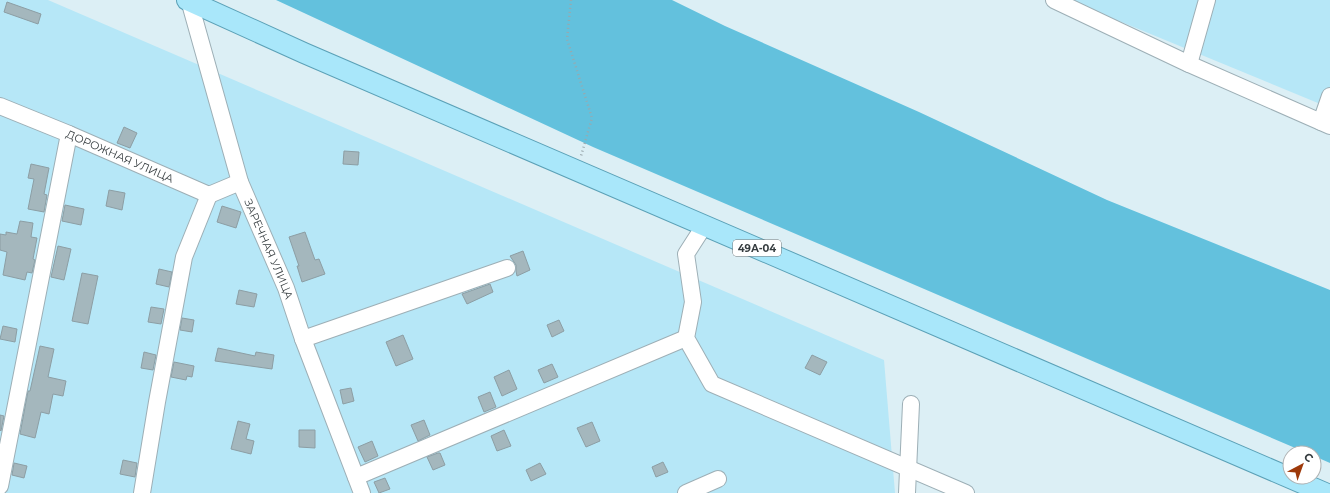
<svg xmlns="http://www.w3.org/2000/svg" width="1330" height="493" viewBox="0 0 1330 493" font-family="Montserrat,sans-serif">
<rect width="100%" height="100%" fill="#dceff5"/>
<!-- green -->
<g fill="#b6e7f7">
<polygon points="0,0 48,0 884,360 895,493 0,493"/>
<polygon points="1068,0 1330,0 1330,108"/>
</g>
<!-- forest -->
<polygon fill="#63c1dd" points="276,0 672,0 725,26 919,112 1107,200 1330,290 1330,463 1314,456 1314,453 1307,453 593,147"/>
<!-- building -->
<g fill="#a4b7bd" stroke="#8c9ea4">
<polygon points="7,2 41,14 38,24 4,12"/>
<polygon points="124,127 137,133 130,148 117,143"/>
<polygon points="344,151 359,152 358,165 343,164"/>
<polygon points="31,164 49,168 44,194 47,195 44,212 28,209 34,179 28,178"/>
<polygon points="109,190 125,193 122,210 106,206"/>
<polygon points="65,205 84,209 81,225 62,221"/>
<polygon points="222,206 241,212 236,228 217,222"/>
<polygon points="20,221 33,223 31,237 37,238 33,259 35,260 32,273 27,272 25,280 3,275 7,252 0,250 0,234 6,235 6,232 17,234"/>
<polygon points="305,232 315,260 319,259 325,274 302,282 297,266 299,266 289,237"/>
<polygon points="58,246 71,249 64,280 51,277"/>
<polygon points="523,251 530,270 517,276 516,271 516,265 510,256"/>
<polygon points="159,269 172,272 169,287 156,284"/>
<polygon points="82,273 98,276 88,324 72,321"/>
<polygon points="490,284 493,292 467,304 462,294"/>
<polygon points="239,290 257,294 254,307 236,304"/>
<polygon points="151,307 164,309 161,324 148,322"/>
<polygon points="182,318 194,320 192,332 180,330"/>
<polygon points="559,320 564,331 552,337 547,325"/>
<polygon points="3,326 17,329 15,342 0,339"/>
<polygon points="403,335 413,359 396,366 386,342"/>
<polygon points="40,346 54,349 48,377 66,381 63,396 53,394 49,414 41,412 35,438 20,434 28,391 30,391"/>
<polygon points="218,348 255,356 256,352 274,355 272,369 215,361"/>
<polygon points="144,352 156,355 153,370 141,368"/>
<polygon points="812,355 827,362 820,375 805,368"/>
<polygon points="174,362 194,366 192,377 187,376 186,380 171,377"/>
<polygon points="552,364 558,377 544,383 538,370"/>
<polygon points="509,370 517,389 502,396 494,377"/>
<polygon points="351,388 354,401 343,404 340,390"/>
<polygon points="490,392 496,407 484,412 478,397"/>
<polygon points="0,415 4,416 1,431 0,430"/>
<polygon points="424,420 430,435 418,441 411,425"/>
<polygon points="238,421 250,424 246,439 254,441 251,454 231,449"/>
<polygon points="592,422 600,441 586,447 577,428"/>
<polygon points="299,430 315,430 315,448 299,447"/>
<polygon points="504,430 511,446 497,451 491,436"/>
<polygon points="372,441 378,456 365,462 358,447"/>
<polygon points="438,453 440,453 445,465 433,470 427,457"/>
<polygon points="123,460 137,463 135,477 120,474"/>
<polygon points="663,462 668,472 656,477 652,467"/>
<polygon points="14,463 27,466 24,478 12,475"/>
<polygon points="540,463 546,474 531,481 526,470"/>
<polygon points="385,478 390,489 379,493 374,482"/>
</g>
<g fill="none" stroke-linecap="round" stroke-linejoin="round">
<defs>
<g id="minor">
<path id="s1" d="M189,0L240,182L286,288L303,339L362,493"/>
<polyline points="1054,0 1189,64 1330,126"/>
<polyline points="1189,64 1207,0"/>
<path id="s2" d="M0,106L69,134L209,195L240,182"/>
<polyline points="1321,122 1330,96"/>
<polyline points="704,226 686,254 693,302 686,338 712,384 966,493"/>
<polyline points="303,339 507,268"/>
<polyline points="356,477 686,338"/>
<polyline points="0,486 69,134"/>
<polyline points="142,493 157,402 184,257 209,195"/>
<polyline points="686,493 718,479"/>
<polyline points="907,493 911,404"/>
</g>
<polyline id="major" points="187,0 304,53 1325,493"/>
</defs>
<!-- minor casing -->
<use href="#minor" stroke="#9dafb6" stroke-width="18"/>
<!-- major casing -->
<use href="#major" stroke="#5ba1b7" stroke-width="22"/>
<!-- path -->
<polyline stroke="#9aa8ad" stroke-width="2.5" stroke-dasharray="1 3" stroke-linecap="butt" points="571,0 567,39 592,118 581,156"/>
<!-- minor -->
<use href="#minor" stroke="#fff" stroke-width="16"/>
<!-- major -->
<use href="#major" stroke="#a9e7fa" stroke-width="20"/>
</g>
<g text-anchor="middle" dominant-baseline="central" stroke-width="3" stroke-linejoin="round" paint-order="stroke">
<!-- shield labels -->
<rect fill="#fff" stroke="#727679" stroke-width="1" x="733" y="240" width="48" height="16" rx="3"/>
<g font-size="10" font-weight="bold" fill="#353c3f">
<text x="757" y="248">49А-04</text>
</g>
<!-- street labels -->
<g font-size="11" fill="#353c3f" stroke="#fff">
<text stroke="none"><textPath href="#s2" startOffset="130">ДОРОЖНАЯ УЛИЦА</textPath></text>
<text stroke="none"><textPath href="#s1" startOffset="262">ЗАРЕЧНАЯ УЛИЦА</textPath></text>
</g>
</g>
<!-- north arrow -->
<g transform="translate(1302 465) rotate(41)"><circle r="19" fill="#ffffff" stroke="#aeb1b2"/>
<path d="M0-3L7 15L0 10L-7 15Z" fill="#9e390a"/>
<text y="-6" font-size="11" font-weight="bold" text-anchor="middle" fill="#353c3f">С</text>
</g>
</svg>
